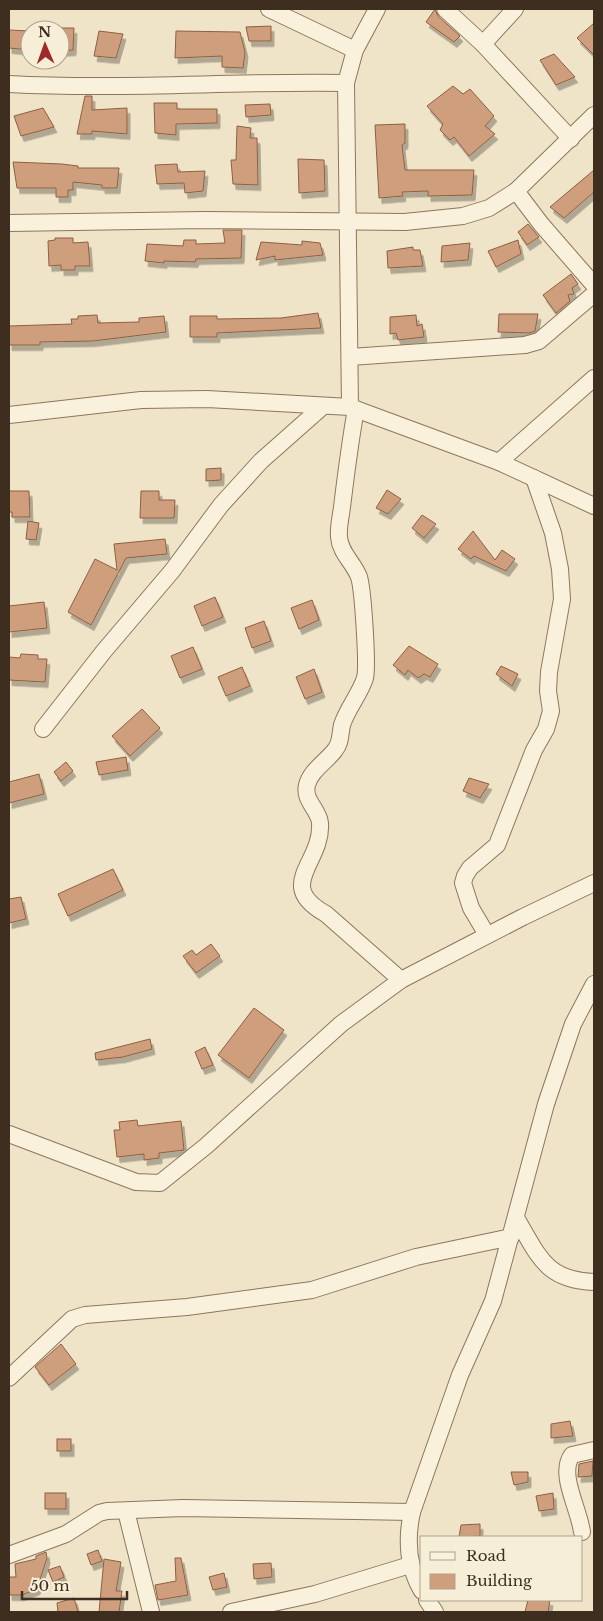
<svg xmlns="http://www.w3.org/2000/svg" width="603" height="1621" viewBox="0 0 603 1621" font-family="'Libre Baskerville',serif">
<defs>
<filter id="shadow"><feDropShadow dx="3" dy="5.5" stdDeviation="0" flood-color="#0004"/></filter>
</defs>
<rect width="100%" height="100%" fill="#f0e4c8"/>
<!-- building -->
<g fill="#cf9f7d" stroke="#8d5f41" filter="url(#shadow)">
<polygon points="435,9 438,16 460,36 454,42 426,22"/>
<polygon points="594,23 594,55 577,38"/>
<polygon points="271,26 271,41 249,41 246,27"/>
<polygon points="60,28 74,28 73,50 60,51"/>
<polygon points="9,30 30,31 30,50 9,48"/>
<polygon points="99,31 123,34 116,58 94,56"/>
<polygon points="176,31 240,32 245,52 243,68 222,67 222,56 175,58"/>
<polygon points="554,54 575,77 556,85 540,60"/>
<polygon points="453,86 463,94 470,89 494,116 485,126 495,134 469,156 454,137 450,140 440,130 443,124 427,106"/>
<polygon points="85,96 92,96 92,110 127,108 127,134 92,131 92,134 77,134"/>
<polygon points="154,103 177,103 177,109 217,109 217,123 176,124 176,135 155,133"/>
<polygon points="270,104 271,115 246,117 245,105"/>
<polygon points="43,108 54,127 21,136 14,116"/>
<polygon points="405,124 405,143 402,145 405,170 474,170 472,195 428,196 428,191 402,192 403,196 379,198 375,125"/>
<polygon points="237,126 251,128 250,138 257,138 258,185 233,184 231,160 236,160"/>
<polygon points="298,159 324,160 325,191 299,193"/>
<polygon points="13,162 62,164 78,166 78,168 119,168 117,188 102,188 102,185 73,182 73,190 68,190 68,197 56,197 56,188 17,188"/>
<polygon points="177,164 178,172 205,171 203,191 185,193 184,183 157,184 155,165"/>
<polygon points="594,170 594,192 564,218 550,207"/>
<polygon points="528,224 539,237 527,245 518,232"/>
<polygon points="223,230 242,230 241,258 196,259 195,262 164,261 164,263 145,261 147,244 183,246 184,240 196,240 196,244 225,243"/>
<polygon points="55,238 73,238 73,243 88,242 90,266 75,266 75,270 61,270 61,265 49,266 48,241 55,240"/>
<polygon points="518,240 521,254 496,267 488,251"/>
<polygon points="302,241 320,243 323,255 275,260 275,256 256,260 261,242 302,245"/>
<polygon points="470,243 468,260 441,262 442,246"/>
<polygon points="413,247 413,250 420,250 423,266 388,268 387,251"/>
<polygon points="571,274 578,284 572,288 574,294 568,295 570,301 556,313 543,295"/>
<polygon points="318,313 321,328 217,333 217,337 190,337 190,316 217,316 217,319 281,318"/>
<polygon points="499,314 538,314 535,331 529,333 498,332"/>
<polygon points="97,315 98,323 139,322 139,318 164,316 166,332 93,341 40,342 40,345 9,345 9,326 72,324 71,319 78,319 78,316"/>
<polygon points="416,315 417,326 422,324 424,337 398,340 396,333 390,334 390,317"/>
<polygon points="221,468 221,480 206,481 206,469"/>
<polygon points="387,490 401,499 388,514 376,508"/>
<polygon points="9,491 29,491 30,517 12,517 12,512 9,512"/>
<polygon points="141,491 159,491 159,500 175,500 174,518 140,518"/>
<polygon points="422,515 436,524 424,538 412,528"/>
<polygon points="28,521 39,523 36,540 26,539"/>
<polygon points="473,531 495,560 502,550 515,559 506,571 474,556 471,559 458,549"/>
<polygon points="165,539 167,554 126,558 91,625 68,612 95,559 117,570 114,544"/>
<polygon points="215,597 223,617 202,626 194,606"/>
<polygon points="312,600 319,620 299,629 291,608"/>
<polygon points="44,602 47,628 9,632 9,606"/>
<polygon points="264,621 271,641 252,648 245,628"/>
<polygon points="409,646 438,664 430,677 424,674 418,678 408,670 405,675 393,665"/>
<polygon points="193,647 202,669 180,678 171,656"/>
<polygon points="21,654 38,655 38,659 47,659 45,682 9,680 9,657 20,658"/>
<polygon points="501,666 518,674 512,686 496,674"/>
<polygon points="242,667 250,686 226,696 218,677"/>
<polygon points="314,669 322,692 305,699 296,677"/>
<polygon points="142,709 160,728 130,756 112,736"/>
<polygon points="126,757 128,770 99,775 96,762"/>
<polygon points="66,762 73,771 61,781 54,772"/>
<polygon points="39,774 44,794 9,803 9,782"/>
<polygon points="469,778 489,784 480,798 463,791"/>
<polygon points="113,869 123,890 68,916 58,894"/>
<polygon points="21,897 26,919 9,923 9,899"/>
<polygon points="211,944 220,956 196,973 183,956 192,950 196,955"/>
<polygon points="254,1008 284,1030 249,1078 218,1055"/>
<polygon points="150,1039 152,1049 123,1057 96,1060 95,1053"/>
<polygon points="205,1047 213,1065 202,1069 195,1052"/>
<polygon points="137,1120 138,1126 181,1121 184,1150 159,1153 159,1158 144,1160 144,1154 117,1157 114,1130 120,1130 119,1122"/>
<polygon points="61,1344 76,1364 49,1385 35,1367"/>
<polygon points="570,1421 573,1436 551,1438 551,1424"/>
<rect x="57" y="1439" width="14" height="12"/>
<polygon points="593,1461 592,1476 578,1477 579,1464"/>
<polygon points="511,1472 528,1472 528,1482 514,1485"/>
<rect x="45" y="1493" width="21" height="16"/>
<polygon points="553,1493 554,1509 539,1511 536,1496"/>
<polygon points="480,1524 480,1536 459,1537 461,1525"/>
<polygon points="98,1550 102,1561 91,1565 87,1554"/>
<polygon points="46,1552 47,1558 37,1589 22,1595 9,1595 9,1577 16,1577 15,1564 36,1559 36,1556"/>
<polygon points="175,1558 181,1558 188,1595 158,1600 155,1585 176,1581"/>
<polygon points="104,1559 121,1562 116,1591 122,1591 119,1612 99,1612"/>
<polygon points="271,1563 272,1577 254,1579 253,1564"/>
<polygon points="60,1566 64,1577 53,1582 48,1570"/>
<polygon points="224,1573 227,1587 213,1590 209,1577"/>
<polygon points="74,1598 78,1612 58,1612 57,1603"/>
<polygon points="528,1600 550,1600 548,1612 525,1612"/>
</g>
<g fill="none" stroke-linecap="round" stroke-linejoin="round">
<defs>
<g id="minor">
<polyline points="269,9 355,50"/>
<polyline points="377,9 355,50 346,83 350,407 499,462 594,506"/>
<polyline points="445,9 483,44 571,139"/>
<polyline points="483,44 515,9"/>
<path d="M9,84C121,90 233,81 346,83"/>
<polyline points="516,191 541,224 594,285"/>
<polyline points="9,223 205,220 405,222 463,216 489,208 516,191 594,115"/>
<polyline points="350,357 525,345 539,341 594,294"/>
<path d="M356,409C350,442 346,474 342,507C341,516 338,527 339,537C340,553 354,563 359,577C363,589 368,667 365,678C360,694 347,709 342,725C340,734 341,743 335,750C326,762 311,770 307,785C303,800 319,810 320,823C323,863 274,885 326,914L401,980"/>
<polyline points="9,415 141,400 207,399 350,407"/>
<polyline points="499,462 594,378"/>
<polyline points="43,729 104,651 172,571 221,505 261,461 322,407"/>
<polyline points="487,935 471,908 463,883 465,876 470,868 497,845 534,750 546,729 551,711 548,691 549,672 562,599 560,569 553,533 534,478"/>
<polyline points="9,1134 136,1182 160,1183 206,1146 341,1024 401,980 523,917 594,883"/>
<path d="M516,1218C539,1256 545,1280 594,1282"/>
<polyline points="9,1378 72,1319 85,1315 187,1307 312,1290 416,1257 511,1237"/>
<polyline points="126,1511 151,1612"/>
<path d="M582,1532C579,1508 558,1474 572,1455L594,1450"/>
<polyline points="9,1555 66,1534 99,1513 107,1511 183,1508 412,1512"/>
<path d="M422,1591C407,1566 406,1540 412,1512L460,1375L493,1301L546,1104L573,1024L594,984"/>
<polyline points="427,1600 435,1612"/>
<polyline points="231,1612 315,1594 410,1565"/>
</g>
</defs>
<!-- minor casing -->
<use href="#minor" stroke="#8d765c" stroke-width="18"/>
<!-- minor -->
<use href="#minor" stroke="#faf1dc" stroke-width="16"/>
</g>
<!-- border -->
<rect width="603" height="1621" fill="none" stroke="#3d2e20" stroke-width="20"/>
<!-- legend -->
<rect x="420" y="1536" width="162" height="65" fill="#f7eed8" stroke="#ada18e"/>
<rect x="430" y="1552" width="25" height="8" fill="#faf1dc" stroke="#ada18e"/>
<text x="466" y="1561" font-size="15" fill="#3d2e20">Road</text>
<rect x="430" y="1574" width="25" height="15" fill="#cf9f7d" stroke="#ada18e"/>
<text x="466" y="1586" font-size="15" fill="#3d2e20">Building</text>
<!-- north arrow -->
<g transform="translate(45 45) rotate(358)"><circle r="24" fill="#f7eed8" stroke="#ada18e"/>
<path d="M0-4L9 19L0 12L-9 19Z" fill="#9e2a2b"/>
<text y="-8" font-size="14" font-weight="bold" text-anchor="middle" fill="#3d2e20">N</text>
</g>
<!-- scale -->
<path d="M22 1591v8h105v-8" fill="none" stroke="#3d2e20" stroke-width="2.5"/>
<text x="30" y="1591" font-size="15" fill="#3d2e20" stroke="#f7eed8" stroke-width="4" paint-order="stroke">50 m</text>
</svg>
